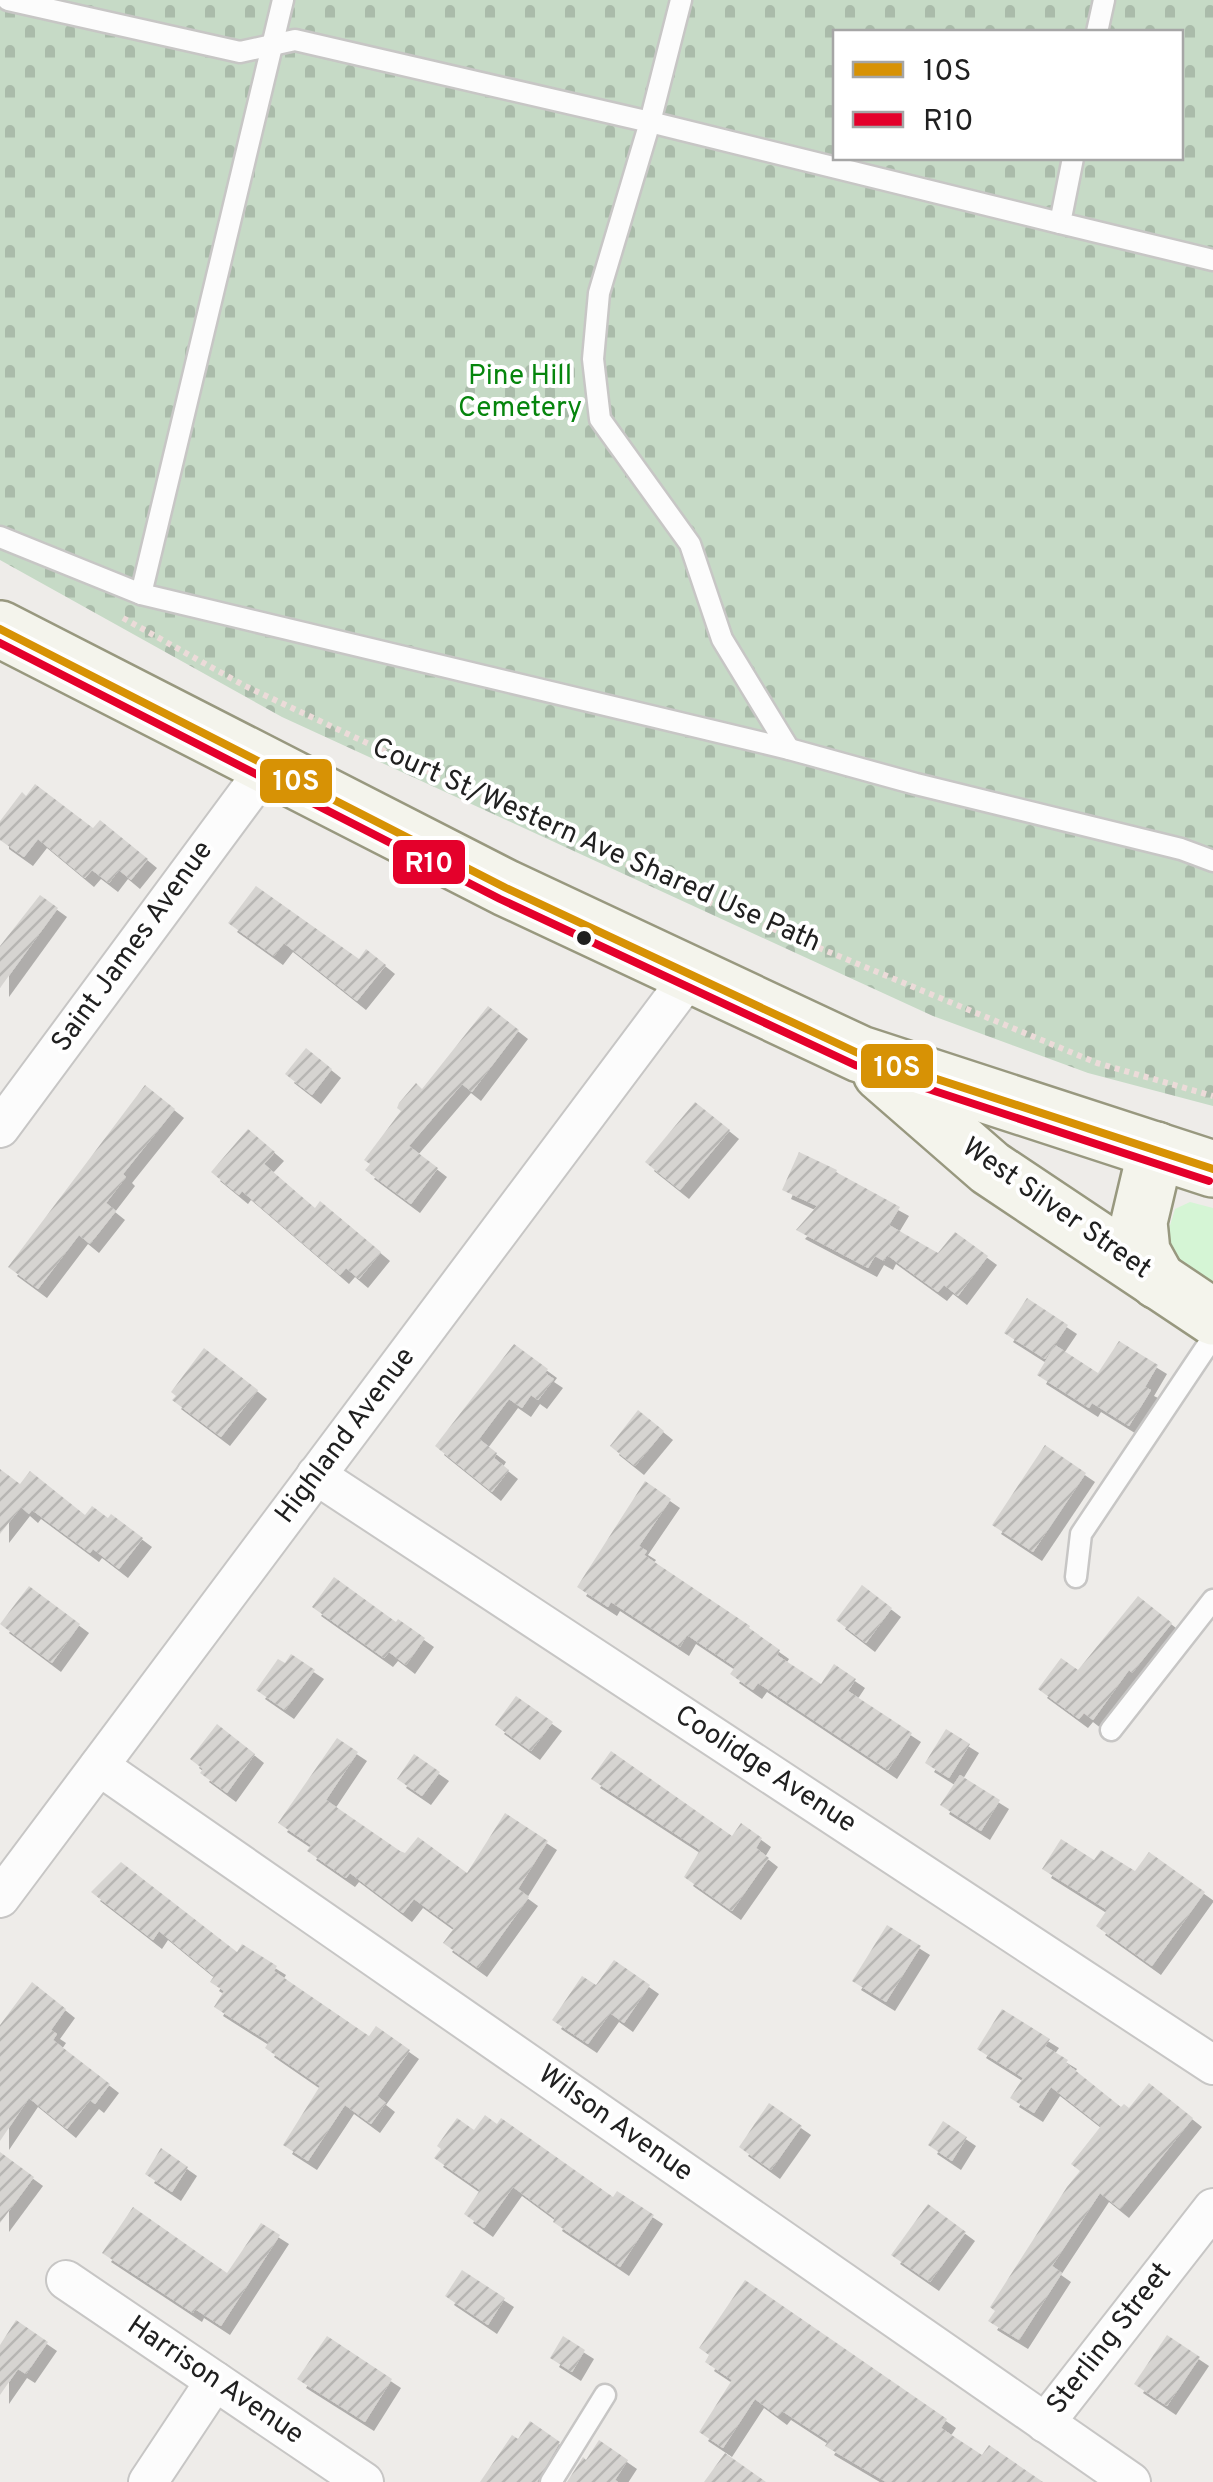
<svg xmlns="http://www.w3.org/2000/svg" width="1213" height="2482" viewBox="0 0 1213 2482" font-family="Overpass,sans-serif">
<defs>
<pattern id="cemetery-stones" width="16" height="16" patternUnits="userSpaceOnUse" patternTransform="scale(2.5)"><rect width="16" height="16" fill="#c6dac6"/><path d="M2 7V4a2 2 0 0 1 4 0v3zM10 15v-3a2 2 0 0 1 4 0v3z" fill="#aba"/></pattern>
<pattern id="building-hatch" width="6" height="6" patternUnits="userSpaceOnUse" patternTransform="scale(2.5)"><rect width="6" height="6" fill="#d6d4d1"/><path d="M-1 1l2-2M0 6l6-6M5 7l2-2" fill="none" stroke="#b7b6b3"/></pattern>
<filter id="shadow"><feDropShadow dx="9" dy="9" stdDeviation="0" flood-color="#0004"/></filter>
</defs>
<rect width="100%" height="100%" fill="#eeece9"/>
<!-- cemetery -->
<path fill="url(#cemetery-stones)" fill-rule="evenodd" d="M0,0H1213V1106L1088,1073L933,1016L282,717L0,560ZM836,32H1180V158H836Z"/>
<!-- park -->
<polygon fill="#d5f5d5" points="1190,1202 1213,1208 1213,1287 1189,1271 1164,1245 1175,1209"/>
<!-- building -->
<g fill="url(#building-hatch)" filter="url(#shadow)">
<polygon points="35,784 93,828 100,820 148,859 131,880 119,870 109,883 92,870 85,878 38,839 24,857 0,840 0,821 22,792 26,796"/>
<polygon points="256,886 359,959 366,949 386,965 357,1001 284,943 274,956 228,923"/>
<polygon points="40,895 58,908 0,988 0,946"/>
<polygon points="488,1006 519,1030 472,1092 462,1084 409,1146 438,1168 411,1204 365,1170 370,1164 364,1160 401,1111 397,1108 399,1103 416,1083 422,1089"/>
<polygon points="306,1048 332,1069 312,1095 285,1074"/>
<polygon points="145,1085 175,1109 123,1174 126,1177 106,1203 116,1211 90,1244 79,1235 38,1289 8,1267"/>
<polygon points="695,1102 730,1130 680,1190 645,1162"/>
<polygon points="248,1129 275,1152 264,1164 315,1208 320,1201 381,1252 359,1279 346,1268 340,1275 242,1191 239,1195 211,1172"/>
<polygon points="799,1152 837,1170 836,1172 900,1207 889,1225 938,1253 955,1232 988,1256 958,1296 944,1285 938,1292 887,1255 884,1261 875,1256 868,1268 796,1230 817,1206 782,1190"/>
<polygon points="1027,1298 1068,1325 1045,1359 1004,1333"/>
<polygon points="1119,1341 1158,1365 1145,1387 1151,1390 1129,1426 1092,1403 1089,1408 1037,1375 1055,1345 1098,1373"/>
<polygon points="514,1344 548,1369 545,1373 554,1379 538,1400 531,1395 522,1408 509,1399 479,1439 497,1453 494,1458 509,1470 492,1492 435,1446"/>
<polygon points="204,1348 258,1390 221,1437 172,1400 176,1396 171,1392"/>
<polygon points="638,1410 664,1431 635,1466 610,1446"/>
<polygon points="1045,1445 1086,1473 1033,1552 992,1525"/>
<polygon points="0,1469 20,1484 30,1471 85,1515 92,1506 108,1518 111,1514 143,1538 119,1569 93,1549 90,1553 32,1510 29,1514 21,1507 0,1534"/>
<polygon points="645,1481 671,1499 639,1546 647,1551 644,1555 750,1626 749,1628 780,1650 777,1655 821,1684 834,1664 856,1679 848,1691 912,1733 888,1770 758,1683 753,1690 730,1674 735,1667 687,1635 680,1647 611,1602 608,1607 577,1587"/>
<polygon points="334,1577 396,1622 398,1619 425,1638 406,1665 389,1652 384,1658 312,1607"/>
<polygon points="862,1585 892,1608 866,1643 836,1620"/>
<polygon points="29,1586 80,1624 52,1663 0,1624"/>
<polygon points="1138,1596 1172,1623 1132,1673 1129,1670 1093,1720 1084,1713 1079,1719 1038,1689 1061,1658 1078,1670"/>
<polygon points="291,1654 315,1670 285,1710 256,1690 278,1659 285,1663"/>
<polygon points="516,1696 553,1722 531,1751 495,1725"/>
<polygon points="217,1724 255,1754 227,1793 200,1773 203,1769 190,1759"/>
<polygon points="946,1729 970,1744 949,1778 925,1763"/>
<polygon points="337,1738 358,1752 326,1800 400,1851 405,1853 418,1837 467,1873 505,1813 548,1841 518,1889 529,1897 478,1968 443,1943 454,1928 414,1899 403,1913 350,1873 346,1878 307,1851 311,1845 278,1823"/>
<polygon points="611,1751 732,1836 741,1823 762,1838 756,1848 769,1858 732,1911 684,1877 700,1850 591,1779"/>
<polygon points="414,1754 440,1772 422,1796 397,1779"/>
<polygon points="960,1775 1000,1800 981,1831 940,1805"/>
<polygon points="1061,1839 1094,1860 1101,1850 1135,1871 1149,1852 1205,1892 1152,1966 1096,1926 1107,1910 1042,1869"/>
<polygon points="121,1862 237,1952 242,1944 277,1966 274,1971 369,2036 376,2026 410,2050 377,2096 386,2103 371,2124 345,2105 308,2161 283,2145 320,2086 265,2048 269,2042 214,2007 224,1991 210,1982 214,1976 159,1931 153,1940 91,1892"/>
<polygon points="887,1925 921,1946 886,2002 852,1981"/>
<polygon points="614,1960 650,1985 624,2023 610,2013 588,2044 552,2020 582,1976 596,1985"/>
<polygon points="32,1982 66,2009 51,2030 57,2034 53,2040 110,2084 95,2104 90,2100 67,2129 29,2098 0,2141 0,2025"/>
<polygon points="1002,2009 1050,2039 1045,2046 1068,2060 1066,2063 1121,2107 1124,2104 1129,2108 1149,2083 1193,2118 1120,2209 1100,2193 1052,2266 1062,2273 1019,2340 988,2321 995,2311 990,2307 1067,2187 1080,2171 1071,2164 1101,2126 1051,2087 1034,2113 1010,2098 1023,2078 977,2049"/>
<polygon points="769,2103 802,2126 771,2170 739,2147"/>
<polygon points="485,2115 497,2124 501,2118 613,2197 617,2191 654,2215 620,2267 553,2222 555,2218 513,2187 484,2228 464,2214 480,2190 434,2158 441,2149 437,2146 457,2118 474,2130"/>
<polygon points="943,2121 967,2137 952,2161 928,2145"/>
<polygon points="161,2148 188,2167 172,2192 145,2174"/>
<polygon points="0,2152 34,2177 0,2223"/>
<polygon points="928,2204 966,2232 930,2282 891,2255"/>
<polygon points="133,2207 227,2273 261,2223 280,2235 221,2326 195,2309 193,2313 102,2253"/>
<polygon points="462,2270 505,2298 488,2325 445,2296"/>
<polygon points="745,2280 947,2419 941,2428 982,2455 989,2445 1043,2482 886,2482 825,2446 828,2441 782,2411 778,2416 755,2399 723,2448 699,2432 732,2380 705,2362 709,2355 699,2348"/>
<polygon points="16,2320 48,2342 26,2374 18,2369 0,2395 0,2345"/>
<polygon points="1167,2335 1200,2357 1167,2406 1134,2384"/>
<polygon points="327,2336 392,2379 365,2422 297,2379"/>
<polygon points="563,2336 585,2350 572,2372 550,2358"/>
<polygon points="530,2421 560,2442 537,2482 480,2482 512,2435 518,2439"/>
<polygon points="599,2440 628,2460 615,2480 618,2482 567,2482 583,2457 586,2460"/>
<polygon points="725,2453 766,2482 704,2482"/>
</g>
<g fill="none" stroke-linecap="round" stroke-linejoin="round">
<defs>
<g id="lane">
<polyline points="8,0 240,52 295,40 650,122 599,293 593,359 600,419 690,544 722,639 789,749"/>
<polyline points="681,0 650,122 1060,223"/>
<polyline points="1097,32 1104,0"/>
<polyline points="1073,158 1060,223 1213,260"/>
<polyline points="0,537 141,594 789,749 916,784 1181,849 1213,861"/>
<polyline points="141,594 283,0"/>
<polyline points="1076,1577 1081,1534 1213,1337"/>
<polyline points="1111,1730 1213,1600"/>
<polyline points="551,2482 605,2395"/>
</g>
<g id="street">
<polyline points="0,1128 267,767"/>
<polyline points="316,1475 1213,2065"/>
<polyline points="99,1766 1131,2482"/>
<polyline points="0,1898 691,975"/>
<polyline points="66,2280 364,2482"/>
<polyline points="1045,2423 1213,2208"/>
<polyline points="148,2482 215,2381"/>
</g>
<g id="secondary">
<polyline points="0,629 506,888 860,1054 1213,1169"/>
<polyline points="881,1073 990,1168 1213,1317"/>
<polyline points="1156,1150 1139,1222 1142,1252 1158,1281"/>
</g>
</defs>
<!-- lane casing -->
<use href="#lane" stroke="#c7c6c5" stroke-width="25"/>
<!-- street casing -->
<use href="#street" stroke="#c7c6c5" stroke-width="42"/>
<!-- secondary casing -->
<use href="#secondary" stroke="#98987f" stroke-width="60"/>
<!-- path -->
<polyline stroke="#ecdbd9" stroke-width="6" stroke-dasharray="5 5" stroke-linecap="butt" points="123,618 245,686 701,899 1097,1063 1213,1096"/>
<!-- lane -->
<use href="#lane" stroke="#fcfcfc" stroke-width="20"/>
<!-- street -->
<use href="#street" stroke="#fcfcfc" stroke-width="38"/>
<!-- secondary -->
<use href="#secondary" stroke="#f4f4ec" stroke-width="55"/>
<defs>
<polyline id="bus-1" points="0,629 506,888 860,1054 1213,1169"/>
<polyline id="bus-2" points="0,643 500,899 855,1065 1209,1181"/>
</defs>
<!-- bus-1 casing -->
<use href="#bus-1" stroke="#fff" stroke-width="15"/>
<!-- bus-2 casing -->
<use href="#bus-2" stroke="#fff" stroke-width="15"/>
<!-- bus-1 -->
<use href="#bus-1" stroke="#d79205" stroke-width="8"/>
<!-- bus-2 -->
<use href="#bus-2" stroke="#e4002b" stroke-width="8"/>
</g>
<!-- markers -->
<circle fill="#202020" stroke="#fff" stroke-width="4" cx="584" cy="938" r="9"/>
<g text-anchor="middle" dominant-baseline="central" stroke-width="8" stroke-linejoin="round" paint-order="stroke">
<!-- park labels -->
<g font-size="28" fill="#06850d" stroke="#fff">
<text x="520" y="377">Pine Hill<tspan x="520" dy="32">Cemetery</tspan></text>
</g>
<!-- street labels -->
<g font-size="28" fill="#202020" stroke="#fff">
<text transform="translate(596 846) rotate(24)">Court St/Western Ave Shared Use Path</text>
<text transform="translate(133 947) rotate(-54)">Saint James Avenue</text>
<text transform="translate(1056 1209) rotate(35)">West Silver Street</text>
<text transform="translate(346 1436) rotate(-53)">Highland Avenue</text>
<text transform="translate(765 1770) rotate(33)">Coolidge Avenue</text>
<text transform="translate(615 2124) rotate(35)">Wilson Avenue</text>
<text transform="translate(1110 2339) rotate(-52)">Sterling Street</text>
<text transform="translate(215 2381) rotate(34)">Harrison Avenue</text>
</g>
</g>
<g stroke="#fff" stroke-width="4">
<rect x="258" y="757" width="76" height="48" rx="10" fill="#d79205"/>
<rect x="391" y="838" width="76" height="48" rx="10" fill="#e4002b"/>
<rect x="859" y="1042" width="76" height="48" rx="10" fill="#d79205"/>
</g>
<g font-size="28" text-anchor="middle" font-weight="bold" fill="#fff">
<text x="296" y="790">10S</text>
<text x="429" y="872">R10</text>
<text x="897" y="1076">10S</text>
</g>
<!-- legend -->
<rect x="833" y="30" width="350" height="130" fill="#ffffff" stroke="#a6a6a6" stroke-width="2.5"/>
<rect x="853" y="62" width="50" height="15" fill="#d79205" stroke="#a6a6a6" stroke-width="2.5"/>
<text x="923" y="80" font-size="30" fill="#202020">10S</text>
<rect x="853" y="112" width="50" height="15" fill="#e4002b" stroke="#a6a6a6" stroke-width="2.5"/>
<text x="923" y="130" font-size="30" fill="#202020">R10</text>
</svg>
